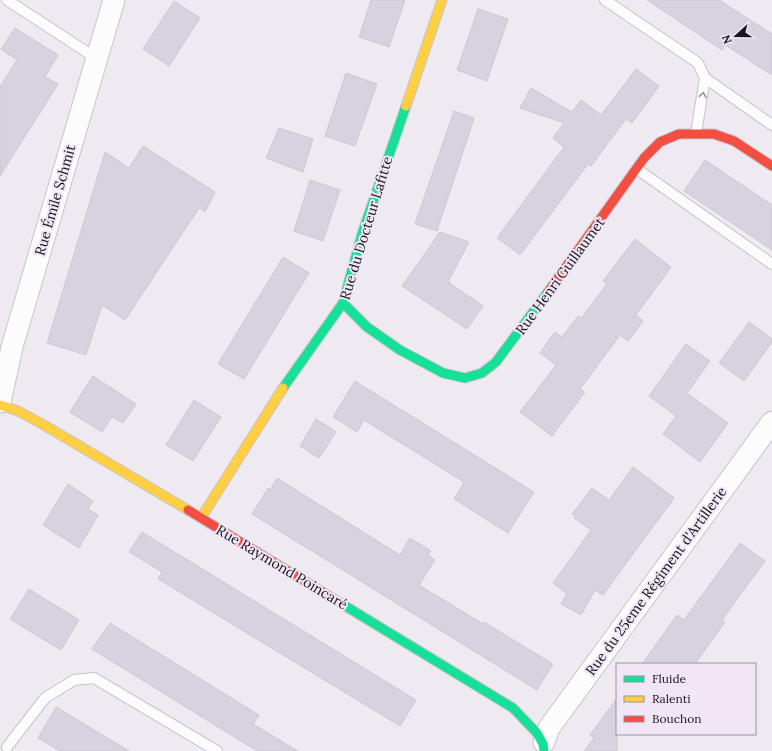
<svg xmlns="http://www.w3.org/2000/svg" width="772" height="751" viewBox="0 0 772 751" font-family="Lora,serif">
<rect width="100%" height="100%" fill="#efeaf2"/>
<!-- building -->
<g fill="#d6d2e0" stroke="#ccc9d0">
<polygon points="371,0 405,0 389,47 359,37"/>
<polygon points="647,0 719,0 772,34 772,75 725,45 722,50"/>
<polygon points="174,1 200,18 169,66 143,49"/>
<polygon points="478,9 508,19 487,81 457,70"/>
<polygon points="15,28 58,55 45,77 58,84 0,176 0,87 17,60 1,49"/>
<polygon points="636,69 659,86 632,123 626,119 591,166 588,164 520,255 497,238 564,147 553,138 564,123 520,108 531,88 572,112 581,100 601,115"/>
<polygon points="346,73 377,84 355,146 325,136"/>
<polygon points="454,111 474,118 437,231 415,224"/>
<polygon points="279,128 313,139 303,172 266,158"/>
<polygon points="143,146 215,192 205,212 199,208 125,320 102,305 86,355 47,343 105,152 129,168"/>
<polygon points="705,160 772,205 772,250 684,191"/>
<polygon points="310,180 340,190 323,241 294,231"/>
<polygon points="440,232 469,242 448,282 483,306 467,329 402,286"/>
<polygon points="635,239 671,267 636,315 643,321 628,341 620,335 580,389 585,392 552,436 520,412 556,365 540,353 555,332 562,337 578,316 581,318 607,284 603,281"/>
<polygon points="283,257 309,273 244,379 218,364"/>
<polygon points="749,322 772,339 772,342 744,381 719,363"/>
<polygon points="686,344 710,361 687,393 728,423 700,462 663,434 676,416 649,396"/>
<polygon points="93,376 136,404 123,423 112,417 102,432 70,412"/>
<polygon points="355,381 534,492 508,533 454,499 464,482 364,420 357,432 333,417"/>
<polygon points="194,400 221,417 193,461 166,445"/>
<polygon points="316,419 336,432 319,458 300,446"/>
<polygon points="633,467 674,498 603,595 595,590 581,615 561,604 567,594 553,583 591,530 574,518 576,516 572,514 592,488 609,500"/>
<polygon points="277,478 400,555 410,538 431,551 428,555 435,560 419,585 483,624 484,622 553,664 537,690 252,514 268,488 270,490"/>
<polygon points="68,484 93,501 88,509 98,515 79,548 43,525"/>
<polygon points="142,532 416,700 400,726 158,579 162,572 129,552"/>
<polygon points="740,543 765,561 722,620 725,622 695,664 642,664 677,615 684,620"/>
<polygon points="29,589 79,620 61,650 10,619"/>
<polygon points="110,623 259,715 253,724 298,751 257,751 92,649"/>
<polygon points="617,698 617,751 584,751 594,738 590,735"/>
<polygon points="56,707 129,751 60,751 38,738"/>
</g>
<g fill="none" stroke-linecap="round" stroke-linejoin="round">
<defs>
<g id="lane">
<polyline points="7,0 96,58"/>
<polyline points="605,0 698,63 705,78 696,133"/>
<polyline points="705,78 772,125"/>
<polyline points="637,169 772,264"/>
<polyline points="7,747 45,698 74,680 94,678 217,751"/>
</g>
<g id="street">
<polyline points="0,402 12,347 114,0"/>
<polyline points="544,742 549,728 772,422"/>
</g>
<g id="fast">
<polyline points="343,303 367,327 400,350 443,373 465,378 482,373 496,362 548,292"/>
<polyline points="283,388 343,303 362,234 406,106"/>
<polyline points="342,604 513,708 537,733 543,744 544,751"/>
</g>
<g id="slow">
<polyline points="406,106 442,0"/>
<polyline points="0,405 18,411 44,425 188,510"/>
<polyline points="201,518 283,388"/>
</g>
<g id="jam">
<polyline points="548,292 644,158 660,142 679,134 714,134 734,141 772,166"/>
<polyline points="188,510 342,604"/>
</g>
</defs>
<!-- lane casing -->
<use href="#lane" stroke="#c7c4c9" stroke-width="12"/>
<!-- street casing -->
<use href="#street" stroke="#c7c4c9" stroke-width="23"/>
<!-- fast casing -->
<use href="#fast" stroke="#c7c4c9" stroke-width="11"/>
<!-- slow casing -->
<use href="#slow" stroke="#c7c4c9" stroke-width="11"/>
<!-- jam casing -->
<use href="#jam" stroke="#c7c4c9" stroke-width="11"/>
<!-- lane -->
<use href="#lane" stroke="#fdfcfd" stroke-width="10"/>
<!-- street -->
<use href="#street" stroke="#fdfcfd" stroke-width="21"/>
<!-- fast -->
<use href="#fast" stroke="#16e098" stroke-width="9"/>
<!-- slow -->
<use href="#slow" stroke="#ffcf43" stroke-width="9"/>
<!-- jam -->
<use href="#jam" stroke="#f24e42" stroke-width="9"/>
</g>
<!-- one-way arrows -->
<defs><path id="oneway-chevron" d="M-2-3.5L2.5 0L-2 3.5" fill="none" stroke-width="1.6" stroke-linecap="round" stroke-linejoin="round"/></defs>
<use stroke="#969497" href="#oneway-chevron" transform="translate(703 95) rotate(-81)"/>
<g text-anchor="middle" dominant-baseline="central" stroke-width="4" stroke-linejoin="round" paint-order="stroke">
<!-- street labels -->
<g font-size="14" fill="#18151a" stroke="#f0e6f5">
<text transform="translate(55 200) rotate(-74)">Rue Émile Schmit</text>
<text transform="translate(366 228) rotate(-73)">Rue du Docteur Lafitte</text>
<text transform="translate(560 276) rotate(-54)">Rue Henri Guillaumet</text>
<text transform="translate(282 567) rotate(31)">Rue Raymond Poincaré</text>
<text transform="translate(656 581) rotate(-54)">Rue du 25eme Régiment d'Artillerie</text>
</g>
</g>
<!-- legend -->
<rect x="616" y="663" width="140" height="72" fill="#f0e6f5" stroke="#9a929d"/>
<rect x="624" y="676" width="20" height="6" fill="#16e098" stroke="#9a929d"/>
<text x="652" y="683" font-size="12" fill="#18151a">Fluide</text>
<rect x="624" y="696" width="20" height="6" fill="#ffcf43" stroke="#9a929d"/>
<text x="652" y="703" font-size="12" fill="#18151a">Ralenti</text>
<rect x="624" y="716" width="20" height="6" fill="#f24e42" stroke="#9a929d"/>
<text x="652" y="723" font-size="12" fill="#18151a">Bouchon</text>
<!-- north arrow -->
<g transform="translate(736 36) rotate(249)" stroke="#f0e6f5" stroke-width="3" paint-order="stroke">
<path d="M0-3L7 15L0 10L-7 15Z" fill="#18151a"/>
<text y="-6" font-size="11" font-weight="bold" text-anchor="middle" fill="#18151a">N</text>
</g>
</svg>
